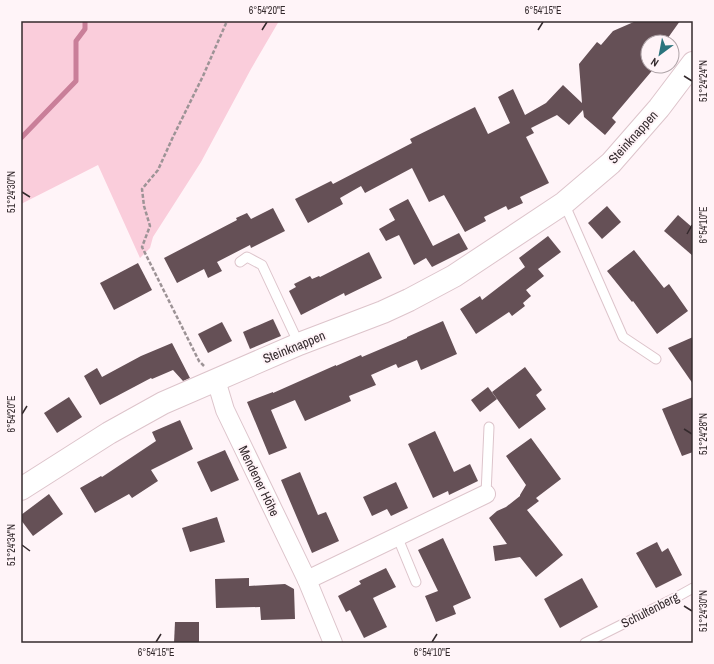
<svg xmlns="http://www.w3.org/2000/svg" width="714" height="664" viewBox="0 0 714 664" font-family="'Archivo Narrow',sans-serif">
<rect width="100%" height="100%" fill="#fff4f8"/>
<!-- green -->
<polygon fill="#facddb" points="21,21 279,21 251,69 201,162 153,237 150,248 140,258 98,165 21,204"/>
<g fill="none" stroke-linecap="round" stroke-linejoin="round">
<!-- stream -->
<polyline stroke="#c97f99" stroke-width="5" points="21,138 76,81 76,41 85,29 85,21"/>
</g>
<!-- building -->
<g fill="#655056">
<polygon points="636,21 680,21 665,42 648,42 648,66 656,66 612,118 616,122 605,135 584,117 583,110 569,125 557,115 531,128 534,133 526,137 549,183 520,197 523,203 508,210 506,206 484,217 486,221 465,232 444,195 429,202 412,168 365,193 361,186 340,198 343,204 308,223 295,199 331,181 333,184 412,143 410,139 475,107 488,134 510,123 498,97 513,89 525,115 546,103 563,85 582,103 579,64 597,42 601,45 613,31"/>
<polygon points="408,199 433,246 459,233 468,249 432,267 426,258 414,265 399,235 386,241 379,229 395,220 389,209"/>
<polygon points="607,206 621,222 602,239 588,223"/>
<polygon points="273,208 285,231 251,248 250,245 217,262 222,271 208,278 204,269 177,283 164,258 237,220 236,218 247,213 251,219"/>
<polygon points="678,215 693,228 693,256 664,231"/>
<polygon points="548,236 561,252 538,269 544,276 526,290 531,296 523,303 525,306 512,316 509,312 476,334 460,309 480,296 482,300 525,267 519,258"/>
<polygon points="634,250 664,288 669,284 688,311 657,334 633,301 632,302 607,271"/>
<polygon points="369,252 382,278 345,296 344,293 301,315 289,291 296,287 294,284 310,276 312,279 319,276 320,277"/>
<polygon points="138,263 152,290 114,310 100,283"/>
<polygon points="273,319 281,336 250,349 243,332"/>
<polygon points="443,321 457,354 421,370 417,360 398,368 396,364 371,375 376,385 349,396 351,401 305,421 295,400 271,410 287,448 269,455 247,402 273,392 273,393 336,365 336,366 361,355 362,357 407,338 407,337"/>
<polygon points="222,322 232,341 208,353 198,334"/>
<polygon points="693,337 693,384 668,348"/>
<polygon points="172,343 190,378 183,381 173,370 152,379 151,378 100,405 84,376 97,368 102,377 141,356"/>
<polygon points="525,367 542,390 536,395 546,409 519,429 492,392"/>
<polygon points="488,387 497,399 480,412 471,400"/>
<polygon points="69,397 82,417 57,433 44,413"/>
<polygon points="693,397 693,452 682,456 662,409"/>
<polygon points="180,420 193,449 151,470 158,481 132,498 129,494 95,513 80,488 101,476 102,477 156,441 152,432"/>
<polygon points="435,431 454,472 470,464 478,481 449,495 448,491 433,498 408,444"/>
<polygon points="531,438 561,479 536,498 539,501 527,510 563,555 536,577 520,557 495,561 493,546 507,544 489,518 497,511 506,507 520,496 520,495 526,485 506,456"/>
<polygon points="225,450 239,480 211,492 197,462"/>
<polygon points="300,472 318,515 326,512 339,541 312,553 281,480"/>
<polygon points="396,482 408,508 391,516 387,509 372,516 363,497"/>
<polygon points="49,494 63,514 33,536 21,520 21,515"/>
<polygon points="217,517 225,542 190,552 182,528"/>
<polygon points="443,538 471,598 453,606 456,614 436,622 425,596 438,591 418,550"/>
<polygon points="657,542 662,552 668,548 682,575 656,588 636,553"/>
<polygon points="386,568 396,587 373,598 387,627 364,638 350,610 346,612 338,596 361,584 359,581"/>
<polygon points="249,578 249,586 285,584 294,589 295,619 261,620 260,607 216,608 215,579"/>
<polygon points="582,578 598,607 560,628 544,599"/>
<polygon points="175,622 199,622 199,643 174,643"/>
</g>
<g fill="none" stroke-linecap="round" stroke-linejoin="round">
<defs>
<g id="service">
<polyline points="564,203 623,337 656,359"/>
<polyline points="240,262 247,257 262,265 299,344"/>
<polyline points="486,494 489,427"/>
<polyline points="397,536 416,582"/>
<polyline points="585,643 675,598 693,588"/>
</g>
<g id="minor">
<polyline points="216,380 225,410 307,580 333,643"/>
<polyline points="307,580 486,494"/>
</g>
<polyline id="tertiary" points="21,489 109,433 163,403 299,344 383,312 409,300 454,276 564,203 611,163 659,108 693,63"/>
</defs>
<!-- service casing -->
<use href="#service" stroke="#ddc4cb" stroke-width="11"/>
<!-- minor casing -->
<use href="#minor" stroke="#ddc4cb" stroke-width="20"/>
<!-- tertiary casing -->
<use href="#tertiary" stroke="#ddc4cb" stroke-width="24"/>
<!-- path -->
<polyline stroke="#9d9396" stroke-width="2.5" stroke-dasharray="4 2" stroke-linecap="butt" points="204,366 199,361 142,247 150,226 144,206 142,189 158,170 172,139 203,76 227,21"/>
<!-- service -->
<use href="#service" stroke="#fff" stroke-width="9"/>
<!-- minor -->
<use href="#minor" stroke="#fff" stroke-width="18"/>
<!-- tertiary -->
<use href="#tertiary" stroke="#fff" stroke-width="22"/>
</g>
<!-- ticks -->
<path fill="none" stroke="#342a2d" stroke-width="1.5" d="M262,30L267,22M538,30L543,22M684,76L692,81M22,192L30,197M687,234L692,225M22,414L27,406M684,429L692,434M22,545L30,551M684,606L692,611M156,642L161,634M432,642L437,634"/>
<g text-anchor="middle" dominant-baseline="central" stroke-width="4" stroke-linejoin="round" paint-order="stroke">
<!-- street labels -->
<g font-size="13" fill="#342a2d" stroke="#fff4f8">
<text transform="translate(633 137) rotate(-48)">Steinknappen</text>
<text transform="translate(294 347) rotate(-22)">Steinknappen</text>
<text transform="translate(259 481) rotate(64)">Mendener Höhe</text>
<text transform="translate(650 610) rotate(-27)">Schultenberg</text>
</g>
</g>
<!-- border -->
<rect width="714" height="664" fill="none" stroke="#fff4f8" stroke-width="44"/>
<!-- north arrow -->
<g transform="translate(660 54) rotate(212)"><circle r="19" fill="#fff4f8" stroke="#aea3a7"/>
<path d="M0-3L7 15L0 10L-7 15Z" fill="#2b747d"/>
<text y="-6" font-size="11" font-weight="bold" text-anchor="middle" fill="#342a2d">N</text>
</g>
<rect x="22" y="22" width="670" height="620" fill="none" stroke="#342a2d" stroke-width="1.5"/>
<g font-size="10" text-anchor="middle" fill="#342a2d">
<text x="267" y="14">6°54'20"E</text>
<text x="543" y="14">6°54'15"E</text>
<text transform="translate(703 81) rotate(-90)" y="4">51°24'24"N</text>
<text transform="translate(11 192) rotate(-90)" y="4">51°24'30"N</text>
<text transform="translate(703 225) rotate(-90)" y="4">6°54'10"E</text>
<text transform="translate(11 414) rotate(-90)" y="4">6°54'20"E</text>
<text transform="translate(703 434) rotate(-90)" y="4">51°24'28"N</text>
<text transform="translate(11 545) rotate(-90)" y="4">51°24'34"N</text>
<text transform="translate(703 611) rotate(-90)" y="4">51°24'30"N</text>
<text x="156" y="656">6°54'15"E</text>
<text x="432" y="656">6°54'10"E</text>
</g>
</svg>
